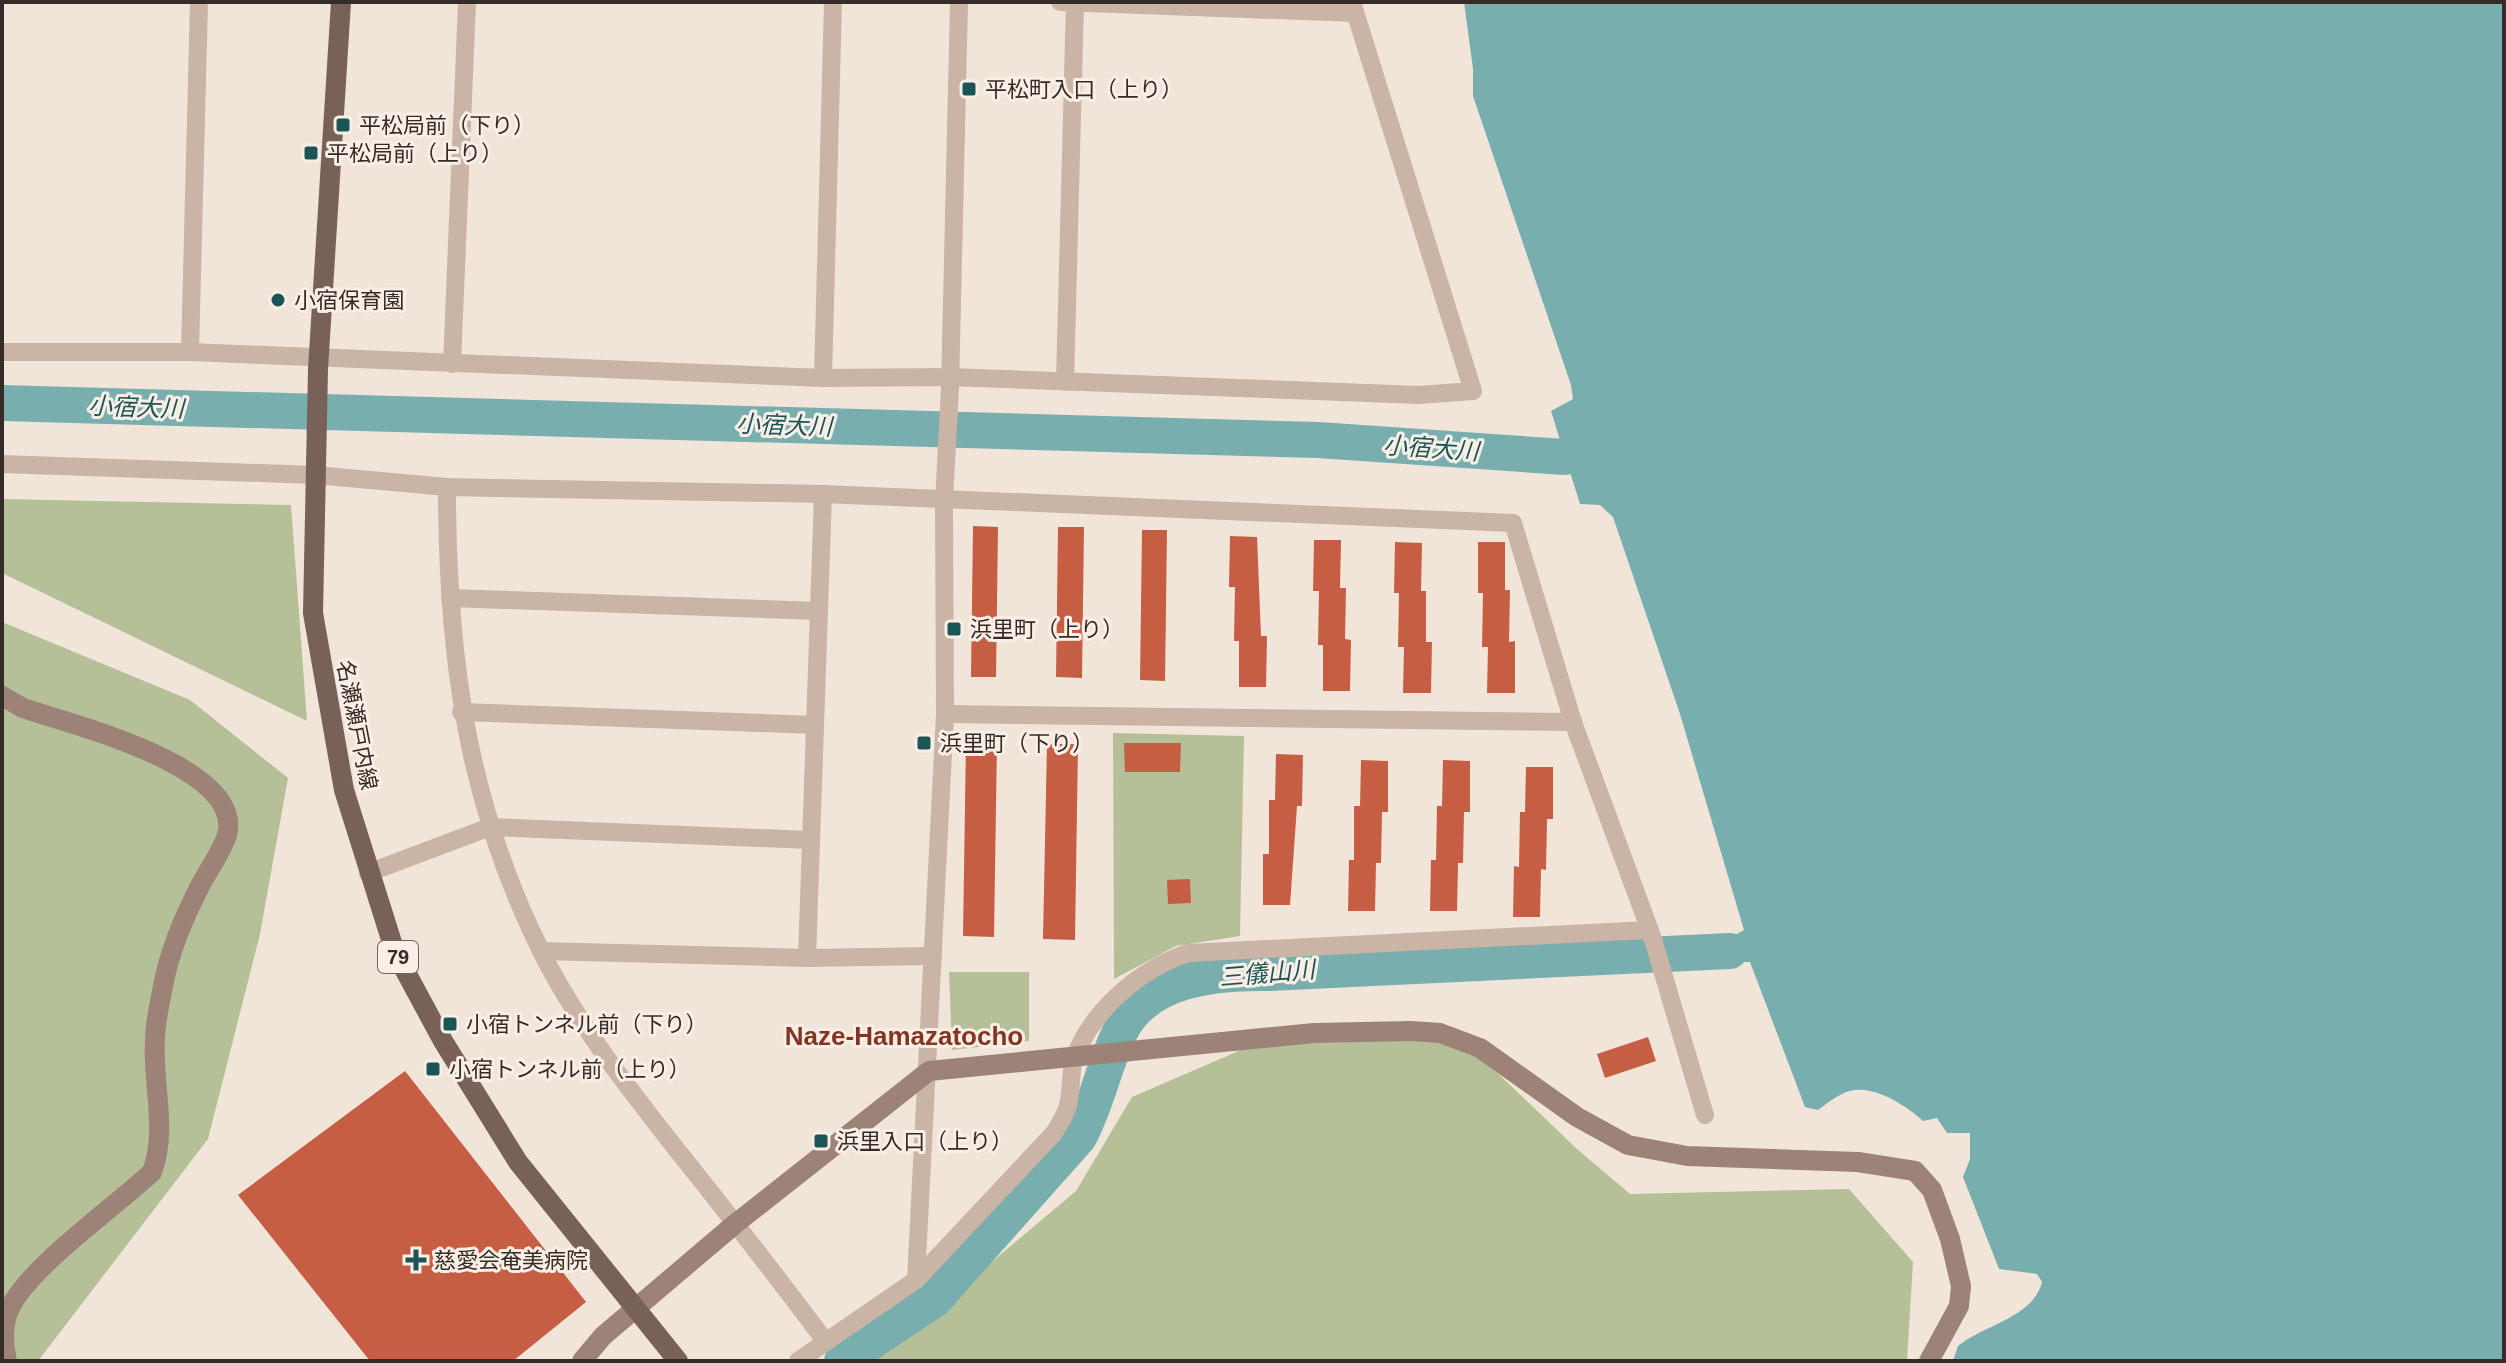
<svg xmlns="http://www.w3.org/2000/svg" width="2506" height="1363" viewBox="0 0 2506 1363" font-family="Helvetica,'Noto Sans JP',sans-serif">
<rect width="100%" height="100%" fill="#f1e5d9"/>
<!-- green -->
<g fill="#b5c099">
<polygon points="2,499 291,505 307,721 2,573"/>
<polygon points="2,622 190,700 288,778 260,934 208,1139 38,1361 2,1361"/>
<polygon points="1113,733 1244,736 1240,936 1176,946 1114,979"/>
<polygon points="949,972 1029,972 1029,1041 952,1050"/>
<polygon points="1271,1037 1465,1042 1577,1149 1630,1194 1849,1189 1913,1262 1907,1361 874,1361 1076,1191 1132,1097"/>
</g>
<!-- water -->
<path fill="#78aeae" d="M1464,2H2504V1361H1953L1958,1346C1983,1325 2034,1317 2042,1282L2037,1274L1999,1269L1963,1177L1970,1159V1133H1947L1937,1118L1923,1121C1906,1105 1869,1081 1844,1093C1835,1097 1826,1104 1818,1110L1805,1107L1750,962H1734L1728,939L1744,930L1680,714L1613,517L1600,505L1580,504L1551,411L1573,399L1571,385L1473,96V69Z"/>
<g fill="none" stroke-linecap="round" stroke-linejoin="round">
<!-- river -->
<g stroke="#78aeae" stroke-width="36">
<polyline points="2,403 1318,440 1565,457"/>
<path d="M842,1361L934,1300L1079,1137C1097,1104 1103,1068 1119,1034C1144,978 1217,972 1269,973L1730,951"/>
</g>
</g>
<!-- building -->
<g fill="#c65e43">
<polygon points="973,526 998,527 996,677 971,677"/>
<polygon points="1058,527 1084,527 1082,678 1056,677"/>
<polygon points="1142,530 1167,530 1165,681 1140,680"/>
<polygon points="1230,536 1257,537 1261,636 1267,636 1266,687 1239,687 1239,641 1234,641 1235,587 1229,587"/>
<polygon points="1314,540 1341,540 1340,588 1346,588 1345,639 1351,640 1350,691 1323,691 1323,645 1318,645 1319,591 1313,591"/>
<polygon points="1395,542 1422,543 1421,591 1426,591 1426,642 1432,642 1431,693 1403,693 1404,647 1398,647 1399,593 1394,593"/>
<polygon points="1478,542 1505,542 1505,590 1510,590 1509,642 1515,641 1515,693 1487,693 1488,647 1482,647 1483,593 1478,593"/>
<polygon points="966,741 997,741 994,937 963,936"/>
<polygon points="1124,743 1181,743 1180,772 1125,772"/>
<polygon points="1047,744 1078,744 1075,940 1043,939"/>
<polygon points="1276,754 1303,755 1302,806 1297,806 1290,905 1263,905 1263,854 1269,854 1269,800 1275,800"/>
<polygon points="1361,760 1388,761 1388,812 1382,812 1381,863 1376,863 1375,911 1348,911 1349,860 1354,860 1354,806 1360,806"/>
<polygon points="1443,760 1470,761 1470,812 1464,812 1463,863 1458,863 1457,911 1430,911 1431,860 1436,860 1437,806 1442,806"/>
<polygon points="1526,767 1553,767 1553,819 1547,819 1546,870 1541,869 1540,917 1513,917 1514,866 1519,867 1520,812 1525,812"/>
<polygon points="1190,879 1191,903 1168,904 1167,880"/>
<polygon points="1648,1037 1656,1061 1605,1078 1597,1054"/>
<polygon points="405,1071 586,1302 513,1361 370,1361 238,1195"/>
</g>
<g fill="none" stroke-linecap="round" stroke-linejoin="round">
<!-- street -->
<g stroke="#c9b4a5" stroke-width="18">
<polyline points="1060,2 1355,13"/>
<polyline points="2,352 190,352 823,378 950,377 1419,395 1473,391 1352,2"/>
<polyline points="190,352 199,2"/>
<polyline points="452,364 467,2"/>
<polyline points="823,378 833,2"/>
<polyline points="1065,382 1075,2"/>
<polyline points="2,464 315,475 447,487 823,494 1513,523 1573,722 1652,936 1705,1115"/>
<path d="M447,487C447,653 466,800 541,951C579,1027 633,1094 685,1160C733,1220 780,1281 826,1342"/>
<polyline points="450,598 818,611"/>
<polyline points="461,712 815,725"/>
<polyline points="945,714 1573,722"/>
<polyline points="368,873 490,827 809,840"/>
<polyline points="541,951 807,958 933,956"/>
<polyline points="807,958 823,494"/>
<polyline points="916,1280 945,714 944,501 950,388 959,2"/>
<path d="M798,1361L916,1280L1054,1133C1059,1124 1066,1115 1068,1105C1072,1089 1070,1070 1075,1056C1094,1008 1141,969 1188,953L1648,930"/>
</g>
<!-- secondary -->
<g stroke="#9d8377" stroke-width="20">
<path d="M2,696L23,708C69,724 245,766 227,835C222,851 209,869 201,884C183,919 169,952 162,991C159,1007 155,1024 155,1040C152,1084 168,1129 152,1172C115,1207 33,1264 11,1306C2,1322 3,1344 7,1361"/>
<polyline points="582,1361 603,1336 735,1224 929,1071 1314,1033 1411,1031 1440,1033 1480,1048 1577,1117 1628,1145 1687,1156 1858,1162 1915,1171 1932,1190 1950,1239 1961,1286 1959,1306 1929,1361"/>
</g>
<!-- primary -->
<polyline stroke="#776158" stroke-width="20" points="341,2 318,369 313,613 344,790 395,952 443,1041 518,1162 678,1361"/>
</g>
<!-- markers -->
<g fill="#1c5556" stroke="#f9efe6" stroke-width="3">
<rect x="961" y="81" width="16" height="16" rx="4"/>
<rect x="335" y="117" width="16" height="16" rx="4"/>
<rect x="303" y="145" width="16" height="16" rx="4"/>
<circle cx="278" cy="300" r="8"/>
<rect x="946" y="621" width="16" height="16" rx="4"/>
<rect x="916" y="735" width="16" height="16" rx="4"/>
<rect x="442" y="1016" width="16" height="16" rx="4"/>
<rect x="425" y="1061" width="16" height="16" rx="4"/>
<rect x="813" y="1133" width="16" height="16" rx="4"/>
<path d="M412 1248h8v8h8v8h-8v8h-8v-8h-8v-8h8z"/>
</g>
<g text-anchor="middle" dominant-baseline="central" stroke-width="6" stroke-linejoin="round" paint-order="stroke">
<!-- shield labels -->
<rect fill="#f9efe6" stroke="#706660" stroke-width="2" x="378" y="941" width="40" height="32" rx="6"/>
<g font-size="20" font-weight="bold" fill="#352b27">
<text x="398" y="957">79</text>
</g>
<!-- poi labels -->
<g font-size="22" fill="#352b27" stroke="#f9efe6" text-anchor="start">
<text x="985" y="89">平松町入口（上り）</text>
<text x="359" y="125">平松局前（下り）</text>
<text x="327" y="153">平松局前（上り）</text>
<text x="294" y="300">小宿保育園</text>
<text x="970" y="629">浜里町（上り）</text>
<text x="940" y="743">浜里町（下り）</text>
<text x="466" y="1024">小宿トンネル前（下り）</text>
<text x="449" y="1069">小宿トンネル前（上り）</text>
<text x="837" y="1141">浜里入口（上り）</text>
<text x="434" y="1260">慈愛会奄美病院</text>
</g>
<!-- street labels -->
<g font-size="22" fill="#352b27" stroke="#f9efe6">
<text transform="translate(357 725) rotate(79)">名瀬瀬戸内線</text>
</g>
<!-- water labels -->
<g font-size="24" font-style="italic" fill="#1c5556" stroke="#f9efe6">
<text transform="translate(136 407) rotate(2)">小宿大川</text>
<text transform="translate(784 425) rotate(2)">小宿大川</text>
<text transform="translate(1431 448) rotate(4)">小宿大川</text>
<text transform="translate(1267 973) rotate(-5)">三儀山川</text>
</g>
<!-- quarter labels -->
<g font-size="26" font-weight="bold" fill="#843420" stroke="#f9efe6">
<text x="904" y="1036">Naze-Hamazatocho</text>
</g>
</g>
<!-- border -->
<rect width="2506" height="1363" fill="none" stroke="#352b27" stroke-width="8"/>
</svg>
